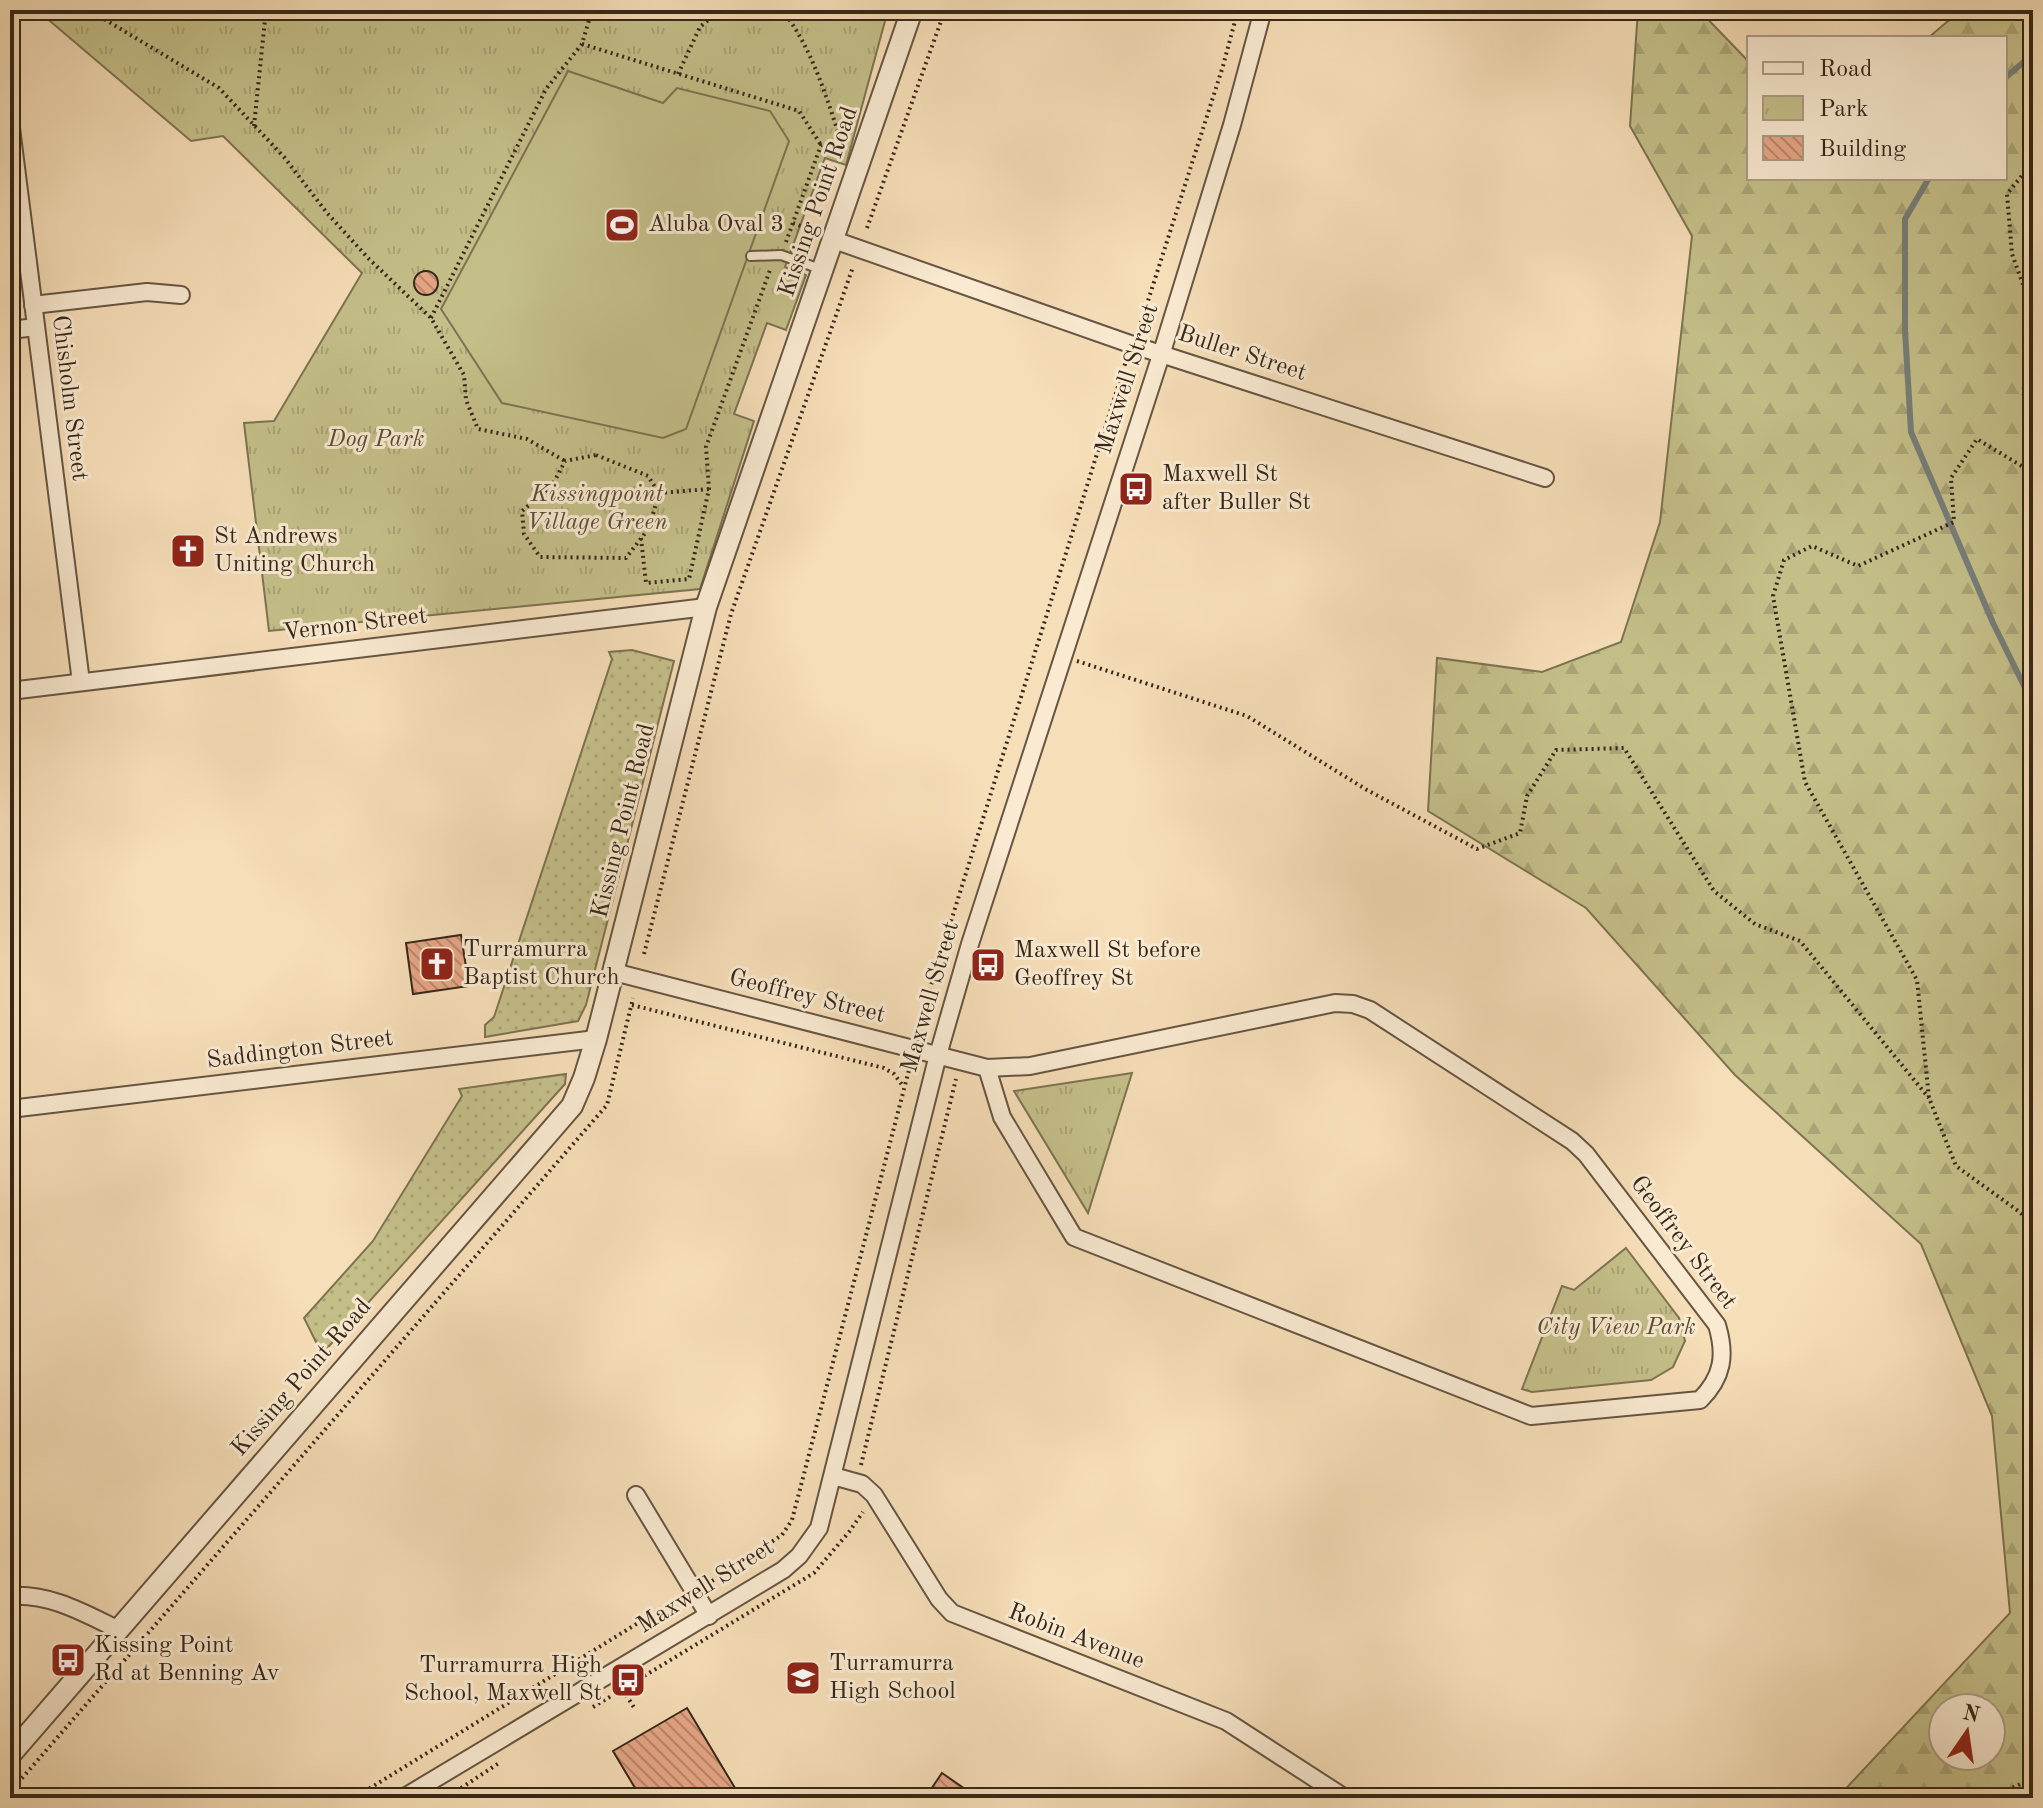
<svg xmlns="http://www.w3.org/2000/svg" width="2043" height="1808" viewBox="0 0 2043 1808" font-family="'Old Standard TT',serif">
<defs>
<pattern id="grass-dots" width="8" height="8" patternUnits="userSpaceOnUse" patternTransform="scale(2)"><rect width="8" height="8" fill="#c4bf89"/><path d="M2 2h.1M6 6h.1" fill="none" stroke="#a9a476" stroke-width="1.8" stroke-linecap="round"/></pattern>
<pattern id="forest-firs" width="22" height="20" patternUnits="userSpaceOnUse" patternTransform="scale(2)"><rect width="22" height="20" fill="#c4bf89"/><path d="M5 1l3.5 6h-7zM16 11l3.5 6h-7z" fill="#a9a476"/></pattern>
<pattern id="park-tufts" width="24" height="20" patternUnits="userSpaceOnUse" patternTransform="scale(2)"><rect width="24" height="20" fill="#c4bf89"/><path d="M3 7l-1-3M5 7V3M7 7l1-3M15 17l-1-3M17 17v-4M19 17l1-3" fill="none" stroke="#a9a476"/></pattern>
<pattern id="building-back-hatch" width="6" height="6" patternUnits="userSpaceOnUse" patternTransform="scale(2)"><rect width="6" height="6" fill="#e6a686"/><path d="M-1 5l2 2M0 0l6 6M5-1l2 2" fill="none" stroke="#bb876d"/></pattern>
</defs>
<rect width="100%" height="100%" fill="#f6deb8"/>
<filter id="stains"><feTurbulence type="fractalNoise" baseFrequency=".0025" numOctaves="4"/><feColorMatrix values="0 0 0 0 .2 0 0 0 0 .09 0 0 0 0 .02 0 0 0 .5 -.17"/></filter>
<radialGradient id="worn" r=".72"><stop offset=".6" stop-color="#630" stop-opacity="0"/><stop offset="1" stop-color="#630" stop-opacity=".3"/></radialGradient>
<!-- grass -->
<g fill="url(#grass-dots)" stroke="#7d7352" stroke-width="2">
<polygon points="632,650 674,661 586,1005 578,1021 485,1037 485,1025 494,1017 612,659 609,652"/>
<polygon points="566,1074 565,1084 322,1354 304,1318 373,1241 462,1096 459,1089"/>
</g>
<!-- forest -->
<path fill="url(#forest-firs)" stroke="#7d7352" stroke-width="2" fill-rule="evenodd" d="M1638,10H1699L1749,62V178H2005V38H1928L1961,10H2033V1798H1837L2010,1613L1992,1416L1921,1244L1735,1075L1586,908L1428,811L1437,658L1542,672L1621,642L1660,522L1692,236L1630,126ZM1943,1708H1991V1756H1943Z"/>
<!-- park -->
<g fill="url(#park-tufts)" stroke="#7d7352" stroke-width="2">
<polygon points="37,10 888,10 846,165 825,158 785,267 806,275 786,330 767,323 734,414 754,421 700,589 269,631 244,423 274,421 362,273 223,136 191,141"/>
<polygon points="1132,1073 1088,1213 1014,1091"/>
<polygon points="1626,1248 1679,1318 1685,1341 1673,1367 1651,1380 1532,1392 1522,1389 1562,1286 1574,1290"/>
</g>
<!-- garden -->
<polygon fill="#c4bf89" stroke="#7d7352" stroke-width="2" points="568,71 663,103 677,88 770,111 789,141 686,429 663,438 502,403 441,309"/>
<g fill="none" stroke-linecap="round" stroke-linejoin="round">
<!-- stream -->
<g stroke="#777f7a" stroke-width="6">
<polyline points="2005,78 2033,54"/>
<polyline points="1929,178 1905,219 1905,330 1911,432 1993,623 2033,704"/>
</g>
</g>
<!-- building -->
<g fill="url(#building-back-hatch)" stroke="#36271a" stroke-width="2">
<circle cx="426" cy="283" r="12"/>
<polygon points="461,935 469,986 413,994 406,943"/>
<polygon points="687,1708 741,1798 641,1798 613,1751"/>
<polygon points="942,1773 978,1798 925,1798"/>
</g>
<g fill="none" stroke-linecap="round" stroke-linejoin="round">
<defs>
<polyline id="service" points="751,256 781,255 823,270"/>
<g id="minor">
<polyline points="10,120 81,682"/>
<polyline points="834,240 1133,345 1545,478"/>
<polyline points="33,305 147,292 181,295"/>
<polyline points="10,330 36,327"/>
<polyline points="10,691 706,607"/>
<path d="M614,972L987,1068L1030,1066L1335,1003L1353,1004L1370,1010L1572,1141L1586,1154L1717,1325C1726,1355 1723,1377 1700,1400L1531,1416L1074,1237L1002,1117L987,1068"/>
<polyline points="10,1109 596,1039"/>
<polyline points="833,1476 862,1484 874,1495 939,1599 952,1613 1226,1721 1345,1798"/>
<polyline points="636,1495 709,1616"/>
<path d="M10,1596C50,1593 84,1613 119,1630"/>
<polyline points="403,1798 783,1570 799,1556 819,1528 938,1055 970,944 1162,352 1232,125 1263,10"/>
</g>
<polyline id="tertiary" points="10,1755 572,1106 584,1078 596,1039 706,607 912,10"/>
</defs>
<!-- service casing -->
<use href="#service" stroke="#665542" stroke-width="12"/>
<!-- minor casing -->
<use href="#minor" stroke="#665542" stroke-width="20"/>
<!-- tertiary casing -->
<use href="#tertiary" stroke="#665542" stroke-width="24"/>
<!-- path -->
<g stroke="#36271a" stroke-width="4" stroke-dasharray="2 4" stroke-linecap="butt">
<polyline points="89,10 219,88 284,157 327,213 369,259 431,318 464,375 466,400 478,429 527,439 565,461"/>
<path d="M782,10C812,47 827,99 842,144"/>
<polyline points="582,44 799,111 821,145"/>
<polyline points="678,74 700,27 720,10"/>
<polyline points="254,126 266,10"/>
<polyline points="2033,162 2007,194 2012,254 2033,312"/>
<polyline points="793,223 816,232"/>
<polyline points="867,228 945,10"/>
<polyline points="786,242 821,145 844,143"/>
<polyline points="431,318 546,89 582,44 592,10"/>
<polyline points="1139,329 1223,66 1238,10"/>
<polyline points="2033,334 2023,393 2033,406"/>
<polyline points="10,357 22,356"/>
<polygon points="596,455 648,476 659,493 649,528 626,558 540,557 524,534 522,511 552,486 565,461"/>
<polyline points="2033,467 2025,468 1977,439 1951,478 1954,522 1858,566 1812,546 1784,560 1773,596 1805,782 1917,980 1929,1098 1956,1166 2021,1213 2033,1230"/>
<polyline points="659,493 709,489"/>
<polyline points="641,538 646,583 689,579 709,489 706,447 770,270"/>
<polyline points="1077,661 1247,716 1367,790 1477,849 1520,833 1527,796 1556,750 1624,748 1714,891 1755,924 1800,941 1929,1098"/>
<polyline points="644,954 731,614 853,267"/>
<polyline points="632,1005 884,1068 894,1074 903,1086"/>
<polyline points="917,1030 1126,361"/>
<polyline points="861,1465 956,1079"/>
<polyline points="712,1581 782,1535 792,1520 910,1066"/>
<polyline points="623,1690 635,1709"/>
<polyline points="593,1707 814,1573 849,1532 863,1512"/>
<polyline points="10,1792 607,1105 633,998"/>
<polyline points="354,1798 677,1599"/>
<polyline points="446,1798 499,1763"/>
<polyline points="1991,1798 2033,1778"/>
</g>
<!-- service -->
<use href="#service" stroke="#f9ead1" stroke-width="8"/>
<!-- minor -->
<use href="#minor" stroke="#f9ead1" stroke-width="16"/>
<!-- tertiary -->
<use href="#tertiary" stroke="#f9ead1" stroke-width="20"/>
</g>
<!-- icons -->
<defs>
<symbol id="stadium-square" viewBox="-11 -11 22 22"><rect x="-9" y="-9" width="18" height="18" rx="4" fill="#8f2418" stroke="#f9ead1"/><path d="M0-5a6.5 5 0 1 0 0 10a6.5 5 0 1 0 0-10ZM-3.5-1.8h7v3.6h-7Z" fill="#fff"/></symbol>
<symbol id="bus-square" viewBox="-11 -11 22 22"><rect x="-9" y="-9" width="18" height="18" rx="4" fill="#8f2418" stroke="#f9ead1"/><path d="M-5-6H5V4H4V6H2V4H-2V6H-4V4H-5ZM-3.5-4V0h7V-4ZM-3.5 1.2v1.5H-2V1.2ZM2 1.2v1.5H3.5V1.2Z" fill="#fff"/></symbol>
<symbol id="church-square" viewBox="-11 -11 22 22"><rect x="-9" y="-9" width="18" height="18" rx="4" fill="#8f2418" stroke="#f9ead1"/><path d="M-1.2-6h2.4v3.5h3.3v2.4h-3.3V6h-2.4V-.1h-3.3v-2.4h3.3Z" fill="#fff"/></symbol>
<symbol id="school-square" viewBox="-11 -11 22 22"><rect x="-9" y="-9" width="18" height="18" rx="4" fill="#8f2418" stroke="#f9ead1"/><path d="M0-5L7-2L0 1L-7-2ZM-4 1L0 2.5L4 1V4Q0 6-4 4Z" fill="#fff"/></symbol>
</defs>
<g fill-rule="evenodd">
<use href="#stadium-square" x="602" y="205" width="40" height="40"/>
<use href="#bus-square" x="1116" y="469" width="40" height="40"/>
<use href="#church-square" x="168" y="531" width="40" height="40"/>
<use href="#church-square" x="417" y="944" width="40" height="40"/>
<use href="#bus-square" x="968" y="945" width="40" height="40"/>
<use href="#bus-square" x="48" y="1640" width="40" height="40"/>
<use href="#school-square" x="783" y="1658" width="40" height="40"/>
<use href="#bus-square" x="608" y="1660" width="40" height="40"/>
</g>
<g text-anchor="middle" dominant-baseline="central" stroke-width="6" stroke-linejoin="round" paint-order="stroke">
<!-- street labels -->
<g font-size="24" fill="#36271a" stroke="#f9ead1">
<text transform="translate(819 202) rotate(-71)">Kissing Point Road</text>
<text transform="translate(1242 354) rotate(18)">Buller Street</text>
<text transform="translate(1128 379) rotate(-72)">Maxwell Street</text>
<text transform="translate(69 398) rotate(83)">Chisholm Street</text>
<text transform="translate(355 625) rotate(-7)">Vernon Street</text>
<text transform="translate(624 821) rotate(-76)">Kissing Point Road</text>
<text transform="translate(807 997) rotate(14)">Geoffrey Street</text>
<text transform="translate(931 997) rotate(-74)">Maxwell Street</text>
<text transform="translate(300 1050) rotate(-7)">Saddington Street</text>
<text transform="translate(1683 1243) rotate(53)">Geoffrey Street</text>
<text transform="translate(302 1378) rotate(-49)">Kissing Point Road</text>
<text transform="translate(706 1587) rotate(-32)">Maxwell Street</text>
<text transform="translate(1076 1637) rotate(21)">Robin Avenue</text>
</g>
<!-- poi labels -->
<g font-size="24" fill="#36271a" stroke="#f9ead1" text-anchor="start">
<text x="648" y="225">Aluba Oval 3</text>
<text x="1162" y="475">Maxwell St<tspan x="1162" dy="28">after Buller St</tspan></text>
<text x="214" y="537">St Andrews<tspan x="214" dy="28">Uniting Church</tspan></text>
<text x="463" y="950">Turramurra<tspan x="463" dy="28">Baptist Church</tspan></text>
<text x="1014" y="951">Maxwell St before<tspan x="1014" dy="28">Geoffrey St</tspan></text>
<text x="94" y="1646">Kissing Point<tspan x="94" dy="28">Rd at Benning Av</tspan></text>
<text x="829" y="1664">Turramurra<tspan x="829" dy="28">High School</tspan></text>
<text x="602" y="1666" text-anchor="end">Turramurra High<tspan x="602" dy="28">School, Maxwell St</tspan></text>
</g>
<!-- park labels -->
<g font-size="24" font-style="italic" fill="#5a4d36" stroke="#f9ead1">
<text x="376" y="440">Dog Park</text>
<text x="597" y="495">Kissingpoint<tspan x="597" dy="28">Village Green</tspan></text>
<text x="1616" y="1328">City View Park</text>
</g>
</g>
<!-- margin -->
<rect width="2043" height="1808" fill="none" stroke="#f6deb8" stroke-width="40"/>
<rect x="12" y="12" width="2019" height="1784" fill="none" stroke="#36271a" stroke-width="4"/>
<rect x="20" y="20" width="2003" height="1768" fill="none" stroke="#36271a" stroke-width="2"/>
<!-- legend -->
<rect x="1747" y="36" width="260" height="144" fill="#f9ead1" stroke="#ab9c88" stroke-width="2"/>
<rect x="1763" y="62" width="40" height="12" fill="#f9ead1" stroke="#ab9c88" stroke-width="2"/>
<text x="1819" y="76" font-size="24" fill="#36271a">Road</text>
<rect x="1763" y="96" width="40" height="24" fill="url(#park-tufts)" stroke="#ab9c88" stroke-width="2"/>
<text x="1819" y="116" font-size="24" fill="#36271a">Park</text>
<rect x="1763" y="136" width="40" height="24" fill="url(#building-back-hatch)" stroke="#ab9c88" stroke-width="2"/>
<text x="1819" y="156" font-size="24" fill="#36271a">Building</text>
<!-- north arrow -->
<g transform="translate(1967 1732) rotate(13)"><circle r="38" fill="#f9ead1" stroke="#ab9c88" stroke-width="2"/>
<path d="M0-6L14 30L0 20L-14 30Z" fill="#8f2418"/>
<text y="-12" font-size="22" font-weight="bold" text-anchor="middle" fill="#36271a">N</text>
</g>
<rect width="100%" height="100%" filter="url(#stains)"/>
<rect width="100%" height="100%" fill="url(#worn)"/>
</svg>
